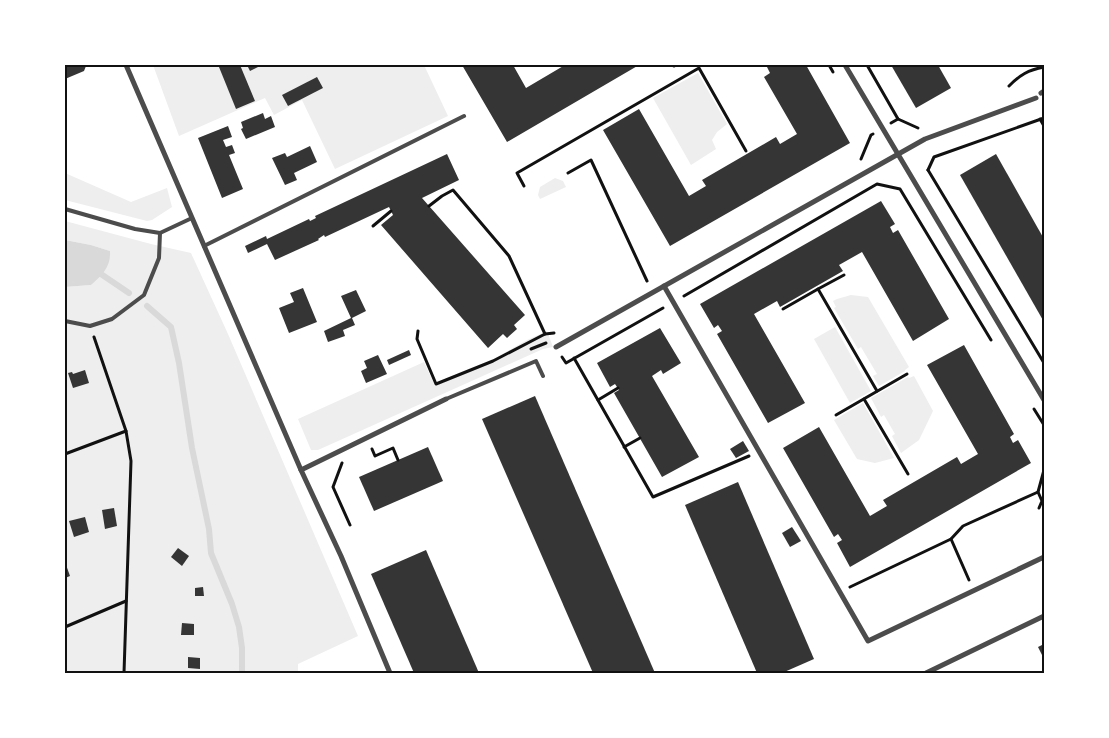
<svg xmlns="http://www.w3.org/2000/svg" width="1109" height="738" viewBox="0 0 1109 738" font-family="'Public Sans',sans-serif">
<rect width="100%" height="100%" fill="#fff"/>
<!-- green -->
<g fill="#eee">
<polygon points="153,65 424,65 448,116 335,169 302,100 274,115 265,98 179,136"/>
<polygon points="698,73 727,124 717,132 712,140 716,149 691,165 653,98"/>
<polygon points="65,173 131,202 167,188 172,207 152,220 147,221 65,200"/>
<polygon points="555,178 563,181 566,187 540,199 538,195 540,187"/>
<polygon points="65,221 151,244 191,253 228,334 358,636 298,664 298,673 65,673 65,287 91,285 110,251 91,245 65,240"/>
<polygon points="851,295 868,297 909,367 905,370 905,371 879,386 873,376 877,374 861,347 858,349 834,308 836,307 833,301 837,299"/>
<polygon points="835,327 871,391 850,403 814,339"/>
<polygon points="547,331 553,347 543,349 318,450 311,450 298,419 424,362 435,386 490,361 527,340"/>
<polygon points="914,376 933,411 919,440 901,453 892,436 895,434 884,415 881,417 871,398 908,377 909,378"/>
<polygon points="863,403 894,458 875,463 857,459 834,420"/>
</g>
<!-- water -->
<path fill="#d9d9d9" d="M65,240L91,245L110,251C111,267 102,275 91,285L65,287Z"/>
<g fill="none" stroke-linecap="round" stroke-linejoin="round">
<!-- stream -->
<g stroke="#d9d9d9" stroke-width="6">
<polyline points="95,270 129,293"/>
<polyline points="147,306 171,327 179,363 192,448 209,529 211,553 232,604 239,627 242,648 242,673"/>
</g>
</g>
<!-- building -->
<g fill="#353535">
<polygon points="65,65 85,65 86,66 84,71 65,79"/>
<polygon points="224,65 240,65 255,101 236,109 219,67"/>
<polygon points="247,65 262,65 250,71"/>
<polygon points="462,65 513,65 526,88 565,65 639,65 507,142"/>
<polygon points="766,65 806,65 850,143 670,246 603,130 639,109 689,196 706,186 702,180 776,137 780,144 797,134 764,77 770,73"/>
<polygon points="891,65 938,65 951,88 916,108"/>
<polygon points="317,77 323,88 288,106 282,95"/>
<polygon points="263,113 265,119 271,116 275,127 246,139 241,129 243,128 241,122"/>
<polygon points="228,126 232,137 223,140 226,147 232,145 235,153 229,155 243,189 222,198 198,138"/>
<polygon points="310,146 317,162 294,173 297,180 285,185 272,158 285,153 287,157"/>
<polygon points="447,154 459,180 422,198 525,315 514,325 517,329 507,338 503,334 488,348 381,225 393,215 389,207 325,237 324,235 318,239 319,240 275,260 267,244 248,253 245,246 266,236 267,239 309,219 310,221 316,218 315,216"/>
<polygon points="996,154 1044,239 1044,322 960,175"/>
<polygon points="881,201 895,224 890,227 893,233 898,230 949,319 913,341 862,252 839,265 843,271 780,307 777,301 754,314 805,403 768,423 717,334 722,331 718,325 714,328 700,304"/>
<polygon points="303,288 317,322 289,333 279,308 294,302 290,293"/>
<polygon points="356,290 366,311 352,318 355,325 343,330 345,336 328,342 324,331 351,318 341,296"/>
<polygon points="660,328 681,363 663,374 661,370 652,376 699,457 662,477 614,393 619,390 615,384 610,387 597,363"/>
<polygon points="964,345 1014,434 1010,437 1013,443 1018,440 1031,463 850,567 837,543 842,540 838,534 834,537 783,448 819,427 870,516 887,506 883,500 957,457 961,464 978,454 927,365"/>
<polygon points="409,350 411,355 389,365 387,360"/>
<polygon points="378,355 387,374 366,383 361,371 367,368 364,361"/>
<polygon points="85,370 89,383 73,388 68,373 72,372 73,374"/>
<polygon points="535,396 655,673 593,673 482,419"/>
<polygon points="743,441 749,451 736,458 730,449"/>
<polygon points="428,447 443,481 374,511 359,477"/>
<polygon points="738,482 814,659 782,673 757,673 685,505"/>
<polygon points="114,508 117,526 105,529 102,510"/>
<polygon points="85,517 89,532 74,537 69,521"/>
<polygon points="792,527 801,541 790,547 782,533"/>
<polygon points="178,548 189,556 182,566 171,557"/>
<polygon points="426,550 479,673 414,673 371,574"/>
<polygon points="65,562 70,576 65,578"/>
<polygon points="203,587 204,596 195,596 195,588"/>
<polygon points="182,623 194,624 194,635 181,635"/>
<polygon points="1044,644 1044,659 1038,647"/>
<polygon points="188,657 200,658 200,669 188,668"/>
</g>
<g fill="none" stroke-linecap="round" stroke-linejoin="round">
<!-- path -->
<g stroke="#111" stroke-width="3">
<polyline points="674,65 674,66"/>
<polyline points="829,65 833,72"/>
<polyline points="867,65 898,119 918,128"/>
<path d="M1009,86C1020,75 1028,70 1044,67"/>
<polyline points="1040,119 1044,126"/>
<polyline points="891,123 898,119"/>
<polyline points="861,159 871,135 873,134"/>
<polyline points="928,170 1044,363"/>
<polyline points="928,170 934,157 1044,118"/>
<polyline points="568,173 591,160 647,281"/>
<polyline points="524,186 517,173 699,68 746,151"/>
<polyline points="429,206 442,196 453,190 509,256 545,334 554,333"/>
<polyline points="373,226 391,211"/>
<polyline points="844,275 818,289 877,391"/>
<polyline points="684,296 877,184 900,189 991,340"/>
<polyline points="783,309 818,289"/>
<polyline points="418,331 417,339 436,384 493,361 545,334"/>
<polyline points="94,337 126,431 131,461 124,673"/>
<polyline points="531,349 546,343"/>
<polyline points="562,357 566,363 663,308"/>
<polyline points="574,358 653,497 749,456"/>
<polyline points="864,399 908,474"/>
<polyline points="598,400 618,388"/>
<polyline points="1034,409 1044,425"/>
<polyline points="836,415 907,374"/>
<polyline points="624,447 640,438"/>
<polyline points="372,449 375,456 393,448 398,460"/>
<polyline points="65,454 126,431"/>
<polyline points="342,463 333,487 350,525"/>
<polyline points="1039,508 1042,501 1038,492 1044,470"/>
<polyline points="951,539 969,580"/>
<polyline points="850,587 951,539 963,526 1038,492"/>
<polyline points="65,627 126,601"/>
</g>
<!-- service -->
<g stroke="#4c4c4c" stroke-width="4">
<polyline points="65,209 135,229 160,233 192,218"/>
<polyline points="204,246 464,116"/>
<polyline points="65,321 90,326 112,319 144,295 159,258 160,233"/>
<polyline points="446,399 536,361 543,376"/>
</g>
<!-- minor -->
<g stroke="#4c4c4c" stroke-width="5">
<polyline points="126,65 301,470 341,556 390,673"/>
<polyline points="845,65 1044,400"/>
<polyline points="1041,93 1044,91"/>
<polyline points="664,286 868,641 1044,557"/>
<polyline points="556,347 925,139 1036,98"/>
<polyline points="301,470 446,399"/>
<polyline points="926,673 1044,616"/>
</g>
</g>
<!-- border -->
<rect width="1109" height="738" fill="none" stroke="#ffffff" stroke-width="132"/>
<rect x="66" y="66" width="977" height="606" fill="none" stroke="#111" stroke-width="2"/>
</svg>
